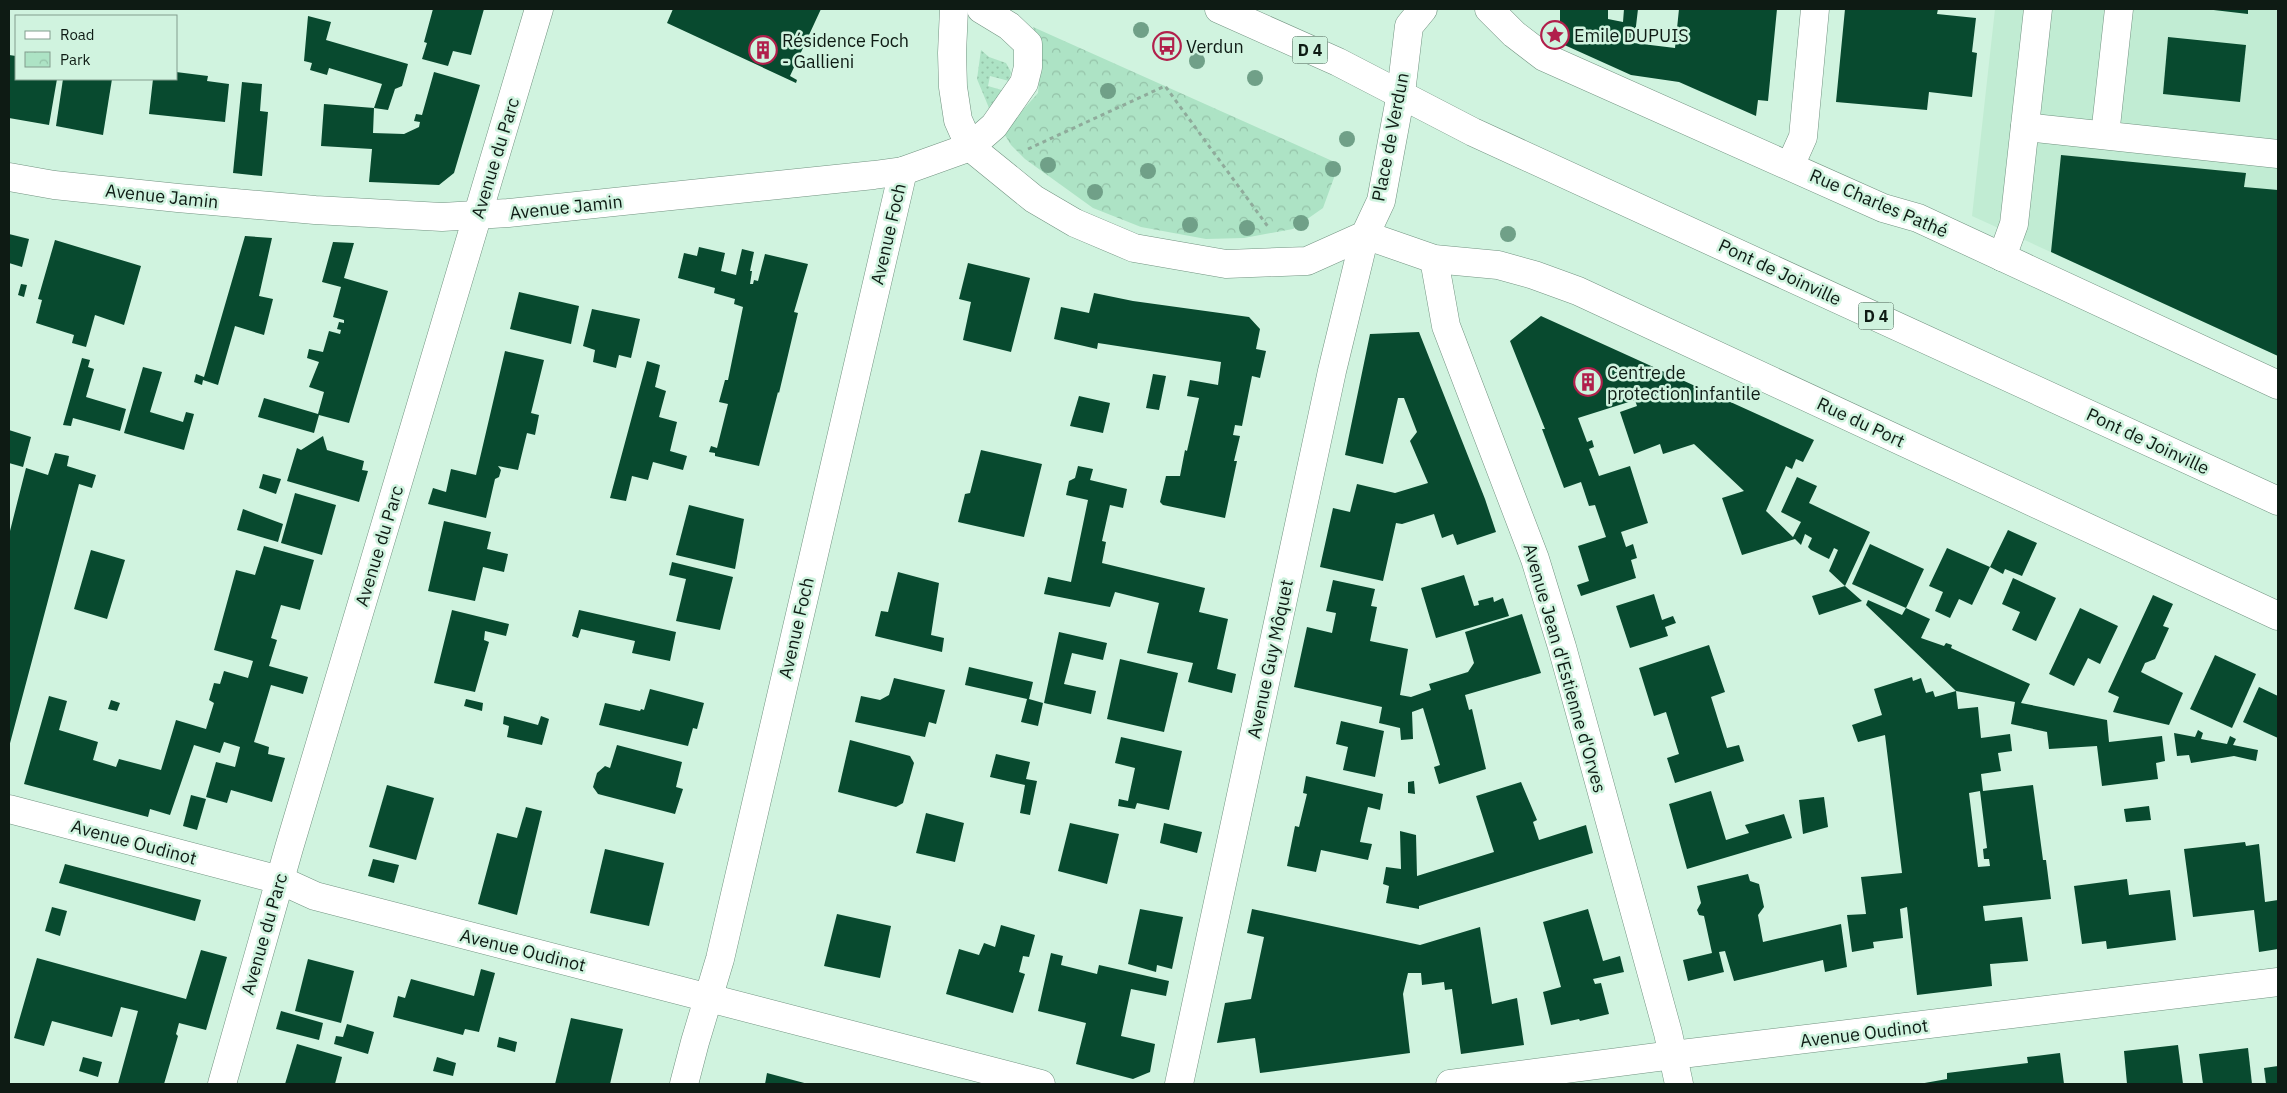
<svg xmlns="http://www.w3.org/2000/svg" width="2287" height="1093" viewBox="0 0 2287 1093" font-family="'IBM Plex Sans',sans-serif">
<defs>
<pattern id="grass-dots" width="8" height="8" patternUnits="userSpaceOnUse" patternTransform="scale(1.25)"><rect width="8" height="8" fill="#ade3c5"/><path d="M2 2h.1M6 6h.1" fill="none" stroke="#94c2a8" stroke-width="1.8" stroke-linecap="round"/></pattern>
<pattern id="park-crowns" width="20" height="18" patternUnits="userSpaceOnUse" patternTransform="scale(1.25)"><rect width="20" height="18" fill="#ade3c5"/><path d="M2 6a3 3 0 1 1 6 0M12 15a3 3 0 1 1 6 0" fill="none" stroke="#94c2a8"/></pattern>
</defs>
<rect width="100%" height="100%" fill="#d0f3df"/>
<!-- built -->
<polygon fill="#c1ecd3" points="1995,9 2278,9 2278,356 1972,216"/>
<!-- grass -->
<polygon fill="url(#grass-dots)" points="981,50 989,57 1006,63 1011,72 1009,81 990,76 988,86 1005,91 989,108 977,79"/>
<!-- park -->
<polygon fill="url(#park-crowns)" points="1033,27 1339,164 1323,208 1293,229 1244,238 1206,239 1141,227 1093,208 1025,159 1011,145 1003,132 1038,93 1041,54"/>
<!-- building -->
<g fill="#084a2f" fill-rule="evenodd">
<polygon points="433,9 484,9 471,55 453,51 448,66 422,59 427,43 424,42"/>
<polygon points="673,9 821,9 790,76 797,80 796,83 667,23"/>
<polygon points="1560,9 1608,9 1608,19 1623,22 1624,9 1638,9 1634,43 1675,48 1679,9 1777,9 1768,101 1758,100 1756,116 1679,82 1631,75 1560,43"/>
<polygon points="1845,9 1938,9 1937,14 1976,18 1972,52 1977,53 1972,97 1929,92 1927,110 1836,102"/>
<polygon points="2205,9 2248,9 2248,14"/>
<polygon points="308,16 331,22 326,40 408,64 402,86 395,89 388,110 374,108 382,84 329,68 327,75 310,70 312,63 304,61"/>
<polygon points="2168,37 2246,45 2240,102 2163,94"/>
<polygon points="9,55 16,56 16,79 57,79 49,125 9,118"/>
<polygon points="176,72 208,76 207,81 229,84 225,122 149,114 153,79 176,79"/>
<polygon points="434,72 480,85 454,173 439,185 369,182 372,149 321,146 324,104 374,108 373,133 404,134 419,127 420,122 414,121 416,114 422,115"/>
<polygon points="63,79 112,79 103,135 56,126"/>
<polygon points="242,82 262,84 260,111 268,112 262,176 233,173"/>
<polygon points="2061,155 2246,173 2244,187 2278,190 2278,356 2051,252"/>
<polygon points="9,234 29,239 22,267 9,263"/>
<polygon points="245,236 272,238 259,296 273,299 264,335 235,326 218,385 203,380 202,385 194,382 196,374 204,377"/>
<polygon points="55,240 141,266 124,325 95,315 86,347 72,343 74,335 36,323 42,300 38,299"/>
<polygon points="333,242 354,243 344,278 388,291 349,423 319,415 314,433 258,417 264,398 318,414 324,392 309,387 319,362 307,358 309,349 323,352 329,331 340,334 341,330 337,329 339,322 344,323 344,320 333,317 341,287 322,282"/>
<polygon points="699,247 725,253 721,271 736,275 742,249 754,252 750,271 752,271 750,284 753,284 754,280 758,281 765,254 808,264 794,312 798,313 779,393 778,392 759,466 715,456 715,453 709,452 711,446 717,448 728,404 719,402 725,380 728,380 743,307 734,304 735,299 714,293 715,288 678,278 684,253 697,256"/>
<polygon points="968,263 1030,278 1011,352 963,340 971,302 959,299"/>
<polygon points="21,284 27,285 24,297 18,295"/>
<polygon points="519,292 579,306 571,344 510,329"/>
<polygon points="1094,293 1133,301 1249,317 1260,329 1256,349 1266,351 1260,378 1252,376 1242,426 1235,425 1233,435 1240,436 1234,461 1237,461 1225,518 1163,505 1160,502 1166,476 1180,476 1185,450 1187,451 1199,398 1187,396 1190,380 1218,385 1221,362 1098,343 1097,349 1054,339 1061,307 1089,313"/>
<polygon points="592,309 640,319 631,358 619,355 616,368 593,362 595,350 583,346"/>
<polygon points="1541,316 1814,440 1803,462 1796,459 1792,469 1786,466 1766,511 1793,537 1801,522 1781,512 1797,477 1817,486 1809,503 1870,532 1845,586 1829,571 1838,550 1834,548 1829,559 1811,550 1808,547 1812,538 1805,534 1801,545 1795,539 1742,555 1722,498 1744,491 1694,444 1663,454 1660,444 1634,454 1620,412 1637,406 1635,400 1578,418 1587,442 1592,440 1594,447 1589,449 1599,476 1630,466 1648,523 1621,532 1626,547 1633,544 1637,558 1631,560 1636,578 1581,596 1577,585 1589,581 1578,546 1606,537 1595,505 1589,506 1581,482 1564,488 1542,429 1545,429 1510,341"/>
<polygon points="1419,332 1485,499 1496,532 1457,545 1453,534 1442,538 1434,514 1402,524 1396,523 1383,581 1320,567 1333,508 1350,512 1357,484 1395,493 1428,483 1410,441 1417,432 1404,398 1398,398 1383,464 1345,455 1370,334"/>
<polygon points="505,351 544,360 531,413 539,415 535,435 527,433 518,470 498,466 501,470 499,477 495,479 486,518 428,504 433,488 446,492 451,469 476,475"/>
<polygon points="82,358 90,360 88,367 94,369 86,397 126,409 120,431 73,418 71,426 63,425"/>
<polygon points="647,361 660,365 655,387 666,391 659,417 677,422 670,451 687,456 683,470 653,462 648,480 632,476 626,501 610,498"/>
<polygon points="143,367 162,372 150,412 183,422 186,412 194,414 184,450 124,433"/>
<polygon points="1153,374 1166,376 1159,410 1146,408"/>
<polygon points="1079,396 1110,403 1103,433 1070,426"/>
<polygon points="9,430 31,437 23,467 9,463"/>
<polygon points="323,436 327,450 364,461 362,470 368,471 359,502 287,481 297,448 301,450"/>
<polygon points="981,450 1042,464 1024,537 958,522 965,494 970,493"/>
<polygon points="55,453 69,456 67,466 96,475 92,488 79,484 9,747 9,535 26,468 48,475"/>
<polygon points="1078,466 1093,469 1090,480 1127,489 1123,508 1110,505 1102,541 1106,542 1102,563 1205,588 1199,612 1228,619 1217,669 1236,674 1232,693 1188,682 1193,663 1147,653 1159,603 1115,592 1110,607 1044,594 1048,577 1071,582 1088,500 1066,495 1069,481 1075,478"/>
<polygon points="263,474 281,479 276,494 259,488"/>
<polygon points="295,493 336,505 322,555 281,543"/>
<polygon points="689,505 744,519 735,569 676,555"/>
<polygon points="243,509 283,524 278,542 237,530"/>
<polygon points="444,521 491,532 487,549 508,554 504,572 483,567 475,601 428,591"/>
<polygon points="2008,530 2037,543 2022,576 2005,569 2003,574 1990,567"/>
<polygon points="1870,544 1924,569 1906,608 1852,584"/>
<polygon points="264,546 314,560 300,610 281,605 271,638 277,640 269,666 308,677 303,694 271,685 254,742 269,747 268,754 285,758 272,802 231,790 227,803 206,797 216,762 235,767 240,747 224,742 220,753 194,745 170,815 150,809 148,817 24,784 49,696 67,701 59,730 98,742 93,760 116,767 119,759 161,770 176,720 206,729 214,703 209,700 214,683 220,684 224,671 248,678 253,661 214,650 236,570 255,575"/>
<polygon points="1947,548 1990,567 1972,605 1959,599 1950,618 1935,611 1943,592 1929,586"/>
<polygon points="91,550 125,560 107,619 74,609"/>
<polygon points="672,562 733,577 720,630 676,621 686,579 669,575"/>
<polygon points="898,572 939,583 931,635 944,638 942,652 875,636 881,611 888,612"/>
<polygon points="1464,575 1474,606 1479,605 1478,601 1493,597 1494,602 1503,598 1509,616 1436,638 1421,588"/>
<polygon points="2013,578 2056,598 2036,641 2012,630 2020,612 2002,604"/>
<polygon points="1333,580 1375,589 1371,606 1377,607 1370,641 1408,649 1400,695 1411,697 1431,690 1429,684 1468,672 1474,663 1465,632 1522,614 1541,673 1465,695 1469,710 1472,709 1486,769 1439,784 1434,767 1440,765 1423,708 1412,712 1413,739 1401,740 1400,728 1379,723 1382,707 1294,687 1307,627 1332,633 1336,613 1326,611"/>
<polygon points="1845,586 1862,601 1819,615 1812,596"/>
<polygon points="1654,594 1662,620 1673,616 1676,623 1665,627 1668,636 1630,648 1616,606"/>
<polygon points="2153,595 2173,604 2163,626 2169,628 2155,659 2145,663 2141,672 2183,693 2169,725 2113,712 2119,697 2108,692"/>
<path d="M1868,600L1902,615L1906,608L1930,619L1921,638L1944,646L1946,643L1952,645L1951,648L2030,684L2021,703L2107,720L2109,742L2162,736L2165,761L2156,763L2158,779L2102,786L2097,746L2049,749L2047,732L2011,724L2015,702L1956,691L1958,709L1978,707L1981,738L2010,734L2012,751L1998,753L2001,771L1981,774L1983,791L2033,785L2043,860H2046L2051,899L1983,906L1985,921L2022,917L2028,961L1990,964L1992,986L1917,995L1907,907L1900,909L1903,938L1873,942L1874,948L1852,952L1847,915L1866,914L1861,877L1902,873L1885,735L1858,742L1852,725L1882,715L1874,689L1912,677L1913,681L1921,678L1926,693L1933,691L1935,697L1956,691L1866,605ZM1980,791L1987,848L1983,849L1984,859H1989L1990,866L1978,867L1969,793Z"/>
<polygon points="2080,608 2118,626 2100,664 2088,658 2074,686 2049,674"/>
<polygon points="452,610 509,624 506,636 485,631 484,640 489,642 475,692 434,683"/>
<polygon points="579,610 676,632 670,661 632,653 635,641 581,629 578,638 572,636"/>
<polygon points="1059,632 1107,643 1103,660 1072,653 1064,684 1096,691 1091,714 1044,703"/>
<polygon points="1709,645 1725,692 1711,697 1727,748 1739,745 1744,761 1675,783 1667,758 1679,754 1666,712 1654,716 1639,668"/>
<polygon points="2215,655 2256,674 2232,728 2190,709"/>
<polygon points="1120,659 1178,673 1164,732 1107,719"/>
<polygon points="969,667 1033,682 1029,699 1043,703 1038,726 1021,722 1027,699 965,685"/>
<polygon points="894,678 945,690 936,724 929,722 925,737 855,722 861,696 880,700 889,695"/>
<polygon points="2259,687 2278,696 2278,738 2243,722"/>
<polygon points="650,689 704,703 697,729 693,728 688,746 599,725 605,703 640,711 641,709 644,710"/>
<polygon points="466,699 483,703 482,711 464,706"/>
<polygon points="111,700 120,703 117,711 108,709"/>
<polygon points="504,716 538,725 541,716 549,719 542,745 507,737 509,726 503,724"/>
<polygon points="1341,721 1384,731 1375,777 1343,770 1348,747 1336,744"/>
<polygon points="2198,730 2203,733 2201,739 2227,744 2230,736 2236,739 2233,745 2258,750 2256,761 2234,756 2191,763 2189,755 2177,756 2174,733 2195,737"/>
<polygon points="1121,737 1182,751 1169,810 1137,803 1135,809 1118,806 1119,799 1128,801 1135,768 1115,763"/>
<polygon points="850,740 910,756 914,763 903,803 896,807 838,792"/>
<polygon points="617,745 682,762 676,787 683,789 675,814 598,794 593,787 597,773 605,766 610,768"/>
<polygon points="996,754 1030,762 1026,779 1037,781 1030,815 1020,813 1025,785 990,777"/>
<polygon points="1306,776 1383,794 1380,810 1368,807 1364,824 1360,842 1372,844 1368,860 1321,850 1316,872 1287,866 1295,826 1299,827 1307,794 1303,793"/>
<polygon points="1414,781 1415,794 1408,793 1408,782"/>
<polygon points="1521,782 1537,820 1533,822 1539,840 1586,825 1593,853 1419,906 1419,909 1386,903 1389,886 1383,884 1386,867 1401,869 1400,831 1416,835 1417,876 1494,852 1476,796"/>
<polygon points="387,785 434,798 416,860 369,847"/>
<polygon points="1711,791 1726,840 1749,833 1745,825 1784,814 1792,838 1687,869 1669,804"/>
<polygon points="191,795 206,799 197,830 183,826"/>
<polygon points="1824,797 1828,827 1803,834 1799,800"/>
<polygon points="2149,806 2151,820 2126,822 2124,809"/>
<polygon points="526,807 542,811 517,915 478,904 497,833 517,838"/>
<polygon points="926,813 964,823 955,862 916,853"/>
<polygon points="1070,823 1119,834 1107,884 1058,871"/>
<polygon points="1164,823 1202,832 1197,853 1160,843"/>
<polygon points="2245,842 2246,846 2259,844 2265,902 2278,900 2278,949 2259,952 2254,910 2193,917 2184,849"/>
<polygon points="605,849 664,863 649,926 590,913"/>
<polygon points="373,859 399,865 394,883 368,876"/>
<polygon points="65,864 201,900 195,921 59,883"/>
<polygon points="1748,874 1750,881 1759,884 1764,907 1758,915 1763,942 1841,924 1847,967 1825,972 1823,960 1734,981 1725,951 1719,952 1724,972 1688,981 1683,960 1712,953 1704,916 1699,915 1697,910 1701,903 1697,886"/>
<polygon points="2127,879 2129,895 2170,890 2176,940 2107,949 2106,941 2082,944 2074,886"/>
<polygon points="52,907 67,911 60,936 45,931"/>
<polygon points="1140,909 1183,917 1172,969 1157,965 1156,972 1128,964"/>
<polygon points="1252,909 1420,945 1480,927 1492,1004 1517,998 1524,1045 1461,1054 1452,989 1445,990 1444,982 1422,985 1421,973 1408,973 1403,994 1410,1053 1260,1073 1255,1038 1217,1043 1225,1003 1251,999 1264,937 1247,933"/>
<polygon points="1588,909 1603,961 1620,956 1624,972 1593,979 1595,984 1601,983 1609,1014 1580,1021 1579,1019 1551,1025 1543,992 1561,987 1543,922"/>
<polygon points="837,914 891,926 880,978 824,966"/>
<polygon points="1001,925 1035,935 1029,957 1023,956 1019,972 1025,974 1013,1013 946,994 959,949 979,955 984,943 995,947"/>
<polygon points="201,950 227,957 206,1030 179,1023 176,1034 178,1036 164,1084 118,1084 138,1011 121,1007 112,1037 52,1021 44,1046 14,1038 37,958 186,999"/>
<polygon points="1051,953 1063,956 1061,965 1097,974 1099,965 1169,981 1166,996 1131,989 1121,1036 1155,1044 1150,1072 1133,1079 1076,1064 1086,1023 1038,1011"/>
<polygon points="308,959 354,971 341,1023 295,1011"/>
<polygon points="481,969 495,973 479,1032 465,1029 463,1035 393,1017 398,996 405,998 411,979 474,996"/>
<polygon points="281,1011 323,1023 319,1040 276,1029"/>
<polygon points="571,1018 623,1029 610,1084 555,1084"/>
<polygon points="347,1024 374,1032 368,1054 334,1044 336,1036 343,1037"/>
<polygon points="499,1037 517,1042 515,1052 497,1047"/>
<polygon points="297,1044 342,1057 335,1084 285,1084"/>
<polygon points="2178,1045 2183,1084 2127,1084 2124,1051"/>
<polygon points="2248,1048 2252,1084 2203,1084 2199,1054"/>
<polygon points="2060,1053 2064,1084 1919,1084 1947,1079 1947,1073 2028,1063 2027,1057"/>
<polygon points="83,1057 102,1062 98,1077 79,1071"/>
<polygon points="437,1057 456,1063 453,1076 433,1071"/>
<polygon points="2278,1066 2278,1084 2266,1084 2264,1068"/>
<polygon points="767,1073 808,1084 765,1084"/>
</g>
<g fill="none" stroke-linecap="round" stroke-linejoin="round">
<defs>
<g id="minor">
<polyline points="954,9 952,53 953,87 958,120 970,147 1034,199 1075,223 1134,248 1226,264 1307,261 1365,235 1381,201 1401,93 1409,26 1423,9"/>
<polyline points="1489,9 1514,34 1544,57 1883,208 1918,218 2278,385"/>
<polyline points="2025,127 2278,154"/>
<polyline points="2105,135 2119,9"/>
<polyline points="1790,166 1803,137 1815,9"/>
<polyline points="9,177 54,185 178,198 315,210 442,217 508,213 874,175 903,171 970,147 994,126 1024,83 1028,67 1028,44 1009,26 981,9"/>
<polyline points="2002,257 2014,224 2038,9"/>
<polyline points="1434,259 1446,326 1535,559 1562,647 1668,1033 1679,1084"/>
<polyline points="9,809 280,880 315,896 1041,1084"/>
<polyline points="222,1084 289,848 539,9"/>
<polyline points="684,1084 695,1042 720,959 903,171"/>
<polyline points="1179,1084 1332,371 1365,235 1434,259 1498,265 1534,275 1578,291 2278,616"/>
<polyline points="1450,1084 1673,1055 2278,982"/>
</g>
<polyline id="major" points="1219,9 1338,62 1473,132 2278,501"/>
</defs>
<!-- minor casing -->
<use href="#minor" stroke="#729381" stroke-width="29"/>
<!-- major casing -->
<use href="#major" stroke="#729381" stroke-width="29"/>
<!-- path -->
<polyline stroke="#8fab9b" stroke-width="3" stroke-dasharray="4 4" stroke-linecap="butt" points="1028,149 1165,86 1269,228"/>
<!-- minor -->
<use href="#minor" stroke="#fff" stroke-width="28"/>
<!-- major -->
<use href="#major" stroke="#fff" stroke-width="28"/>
</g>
<!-- trees -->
<g fill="#70a088">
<circle cx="1141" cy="30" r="8"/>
<circle cx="1197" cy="61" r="8"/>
<circle cx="1255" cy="78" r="8"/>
<circle cx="1108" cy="91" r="8"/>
<circle cx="1347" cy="139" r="8"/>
<circle cx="1048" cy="165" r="8"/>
<circle cx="1333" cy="169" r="8"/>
<circle cx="1148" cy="171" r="8"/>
<circle cx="1095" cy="192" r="8"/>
<circle cx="1301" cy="223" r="8"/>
<circle cx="1190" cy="225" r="8"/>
<circle cx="1247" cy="228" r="8"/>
<circle cx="1508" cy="234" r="8"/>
</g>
<!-- icons -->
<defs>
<symbol id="sight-ring" viewBox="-11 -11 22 22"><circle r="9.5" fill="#d0f3df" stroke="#b11f4b" stroke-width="1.5"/><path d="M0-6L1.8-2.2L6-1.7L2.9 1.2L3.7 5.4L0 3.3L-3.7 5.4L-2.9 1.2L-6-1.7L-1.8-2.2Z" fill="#b11f4b"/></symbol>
<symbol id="bus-ring" viewBox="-11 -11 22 22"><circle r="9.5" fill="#d0f3df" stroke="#b11f4b" stroke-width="1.5"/><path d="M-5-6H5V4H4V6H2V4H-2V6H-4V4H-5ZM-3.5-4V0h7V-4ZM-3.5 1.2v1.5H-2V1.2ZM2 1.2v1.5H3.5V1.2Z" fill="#b11f4b"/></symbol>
<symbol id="building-ring" viewBox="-11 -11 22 22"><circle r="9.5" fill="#d0f3df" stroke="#b11f4b" stroke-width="1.5"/><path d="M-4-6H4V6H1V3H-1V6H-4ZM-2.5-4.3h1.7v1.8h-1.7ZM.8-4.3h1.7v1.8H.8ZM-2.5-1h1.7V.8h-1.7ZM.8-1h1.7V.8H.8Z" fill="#b11f4b"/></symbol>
</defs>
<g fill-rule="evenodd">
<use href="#sight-ring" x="1539" y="19" width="32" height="32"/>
<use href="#bus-ring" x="1151" y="30" width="32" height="32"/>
<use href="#building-ring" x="747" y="34" width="32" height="32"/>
<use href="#building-ring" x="1572" y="366" width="32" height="32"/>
</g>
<g text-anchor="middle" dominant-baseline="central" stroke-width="5" stroke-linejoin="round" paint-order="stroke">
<!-- shield labels -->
<g fill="#d0f3df" stroke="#485c51" stroke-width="1">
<rect x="1292.5" y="36.5" width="35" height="27" rx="4"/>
<rect x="1858.5" y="302.5" width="35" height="27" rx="4"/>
</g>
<g font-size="16" font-weight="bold" fill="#0e1b14">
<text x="1310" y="50">D 4</text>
<text x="1876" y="316">D 4</text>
</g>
<!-- poi labels -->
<g font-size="18" fill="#0e1b14" stroke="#d0f3df" text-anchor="start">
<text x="1574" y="35">Emile DUPUIS</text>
<text x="782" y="40">Résidence Foch<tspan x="782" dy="21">- Gallieni</tspan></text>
<text x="1186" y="46">Verdun</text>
<text x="1607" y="372">Centre de<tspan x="1607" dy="21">protection infantile</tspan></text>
</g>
<!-- street labels -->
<g font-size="18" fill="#0e1b14" stroke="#d0f3df">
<text transform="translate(1390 137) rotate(-79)">Place de Verdun</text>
<text transform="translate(495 158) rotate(-73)">Avenue du Parc</text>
<text transform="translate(162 196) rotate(6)">Avenue Jamin</text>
<text transform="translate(1879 203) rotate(23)">Rue Charles Pathé</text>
<text transform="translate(566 207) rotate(-6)">Avenue Jamin</text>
<text transform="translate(888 234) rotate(-77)">Avenue Foch</text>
<text transform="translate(1780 272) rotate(25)">Pont de Joinville</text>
<text transform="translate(1861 422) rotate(25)">Rue du Port</text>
<text transform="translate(2148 441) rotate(25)">Pont de Joinville</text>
<text transform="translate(379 546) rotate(-73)">Avenue du Parc</text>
<text transform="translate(796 628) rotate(-77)">Avenue Foch</text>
<text transform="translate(1270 659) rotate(-78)">Avenue Guy Môquet</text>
<text transform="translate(1565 668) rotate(74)">Avenue Jean d'Estienne d'Orves</text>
<text transform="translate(134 842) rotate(15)">Avenue Oudinot</text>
<text transform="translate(264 934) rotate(-74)">Avenue du Parc</text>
<text transform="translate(523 950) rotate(14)">Avenue Oudinot</text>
<text transform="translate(1864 1033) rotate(-7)">Avenue Oudinot</text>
</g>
</g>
<!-- border -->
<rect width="2287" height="1093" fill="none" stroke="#0e1b14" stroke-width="20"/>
<!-- legend -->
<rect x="15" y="15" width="162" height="65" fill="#d0f3df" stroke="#829d8e"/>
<rect x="25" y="31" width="25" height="8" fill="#ffffff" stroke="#829d8e"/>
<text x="60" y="40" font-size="15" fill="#0e1b14">Road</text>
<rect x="25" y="52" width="25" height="15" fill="url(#park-crowns)" stroke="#829d8e"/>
<text x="60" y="65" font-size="15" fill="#0e1b14">Park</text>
</svg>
